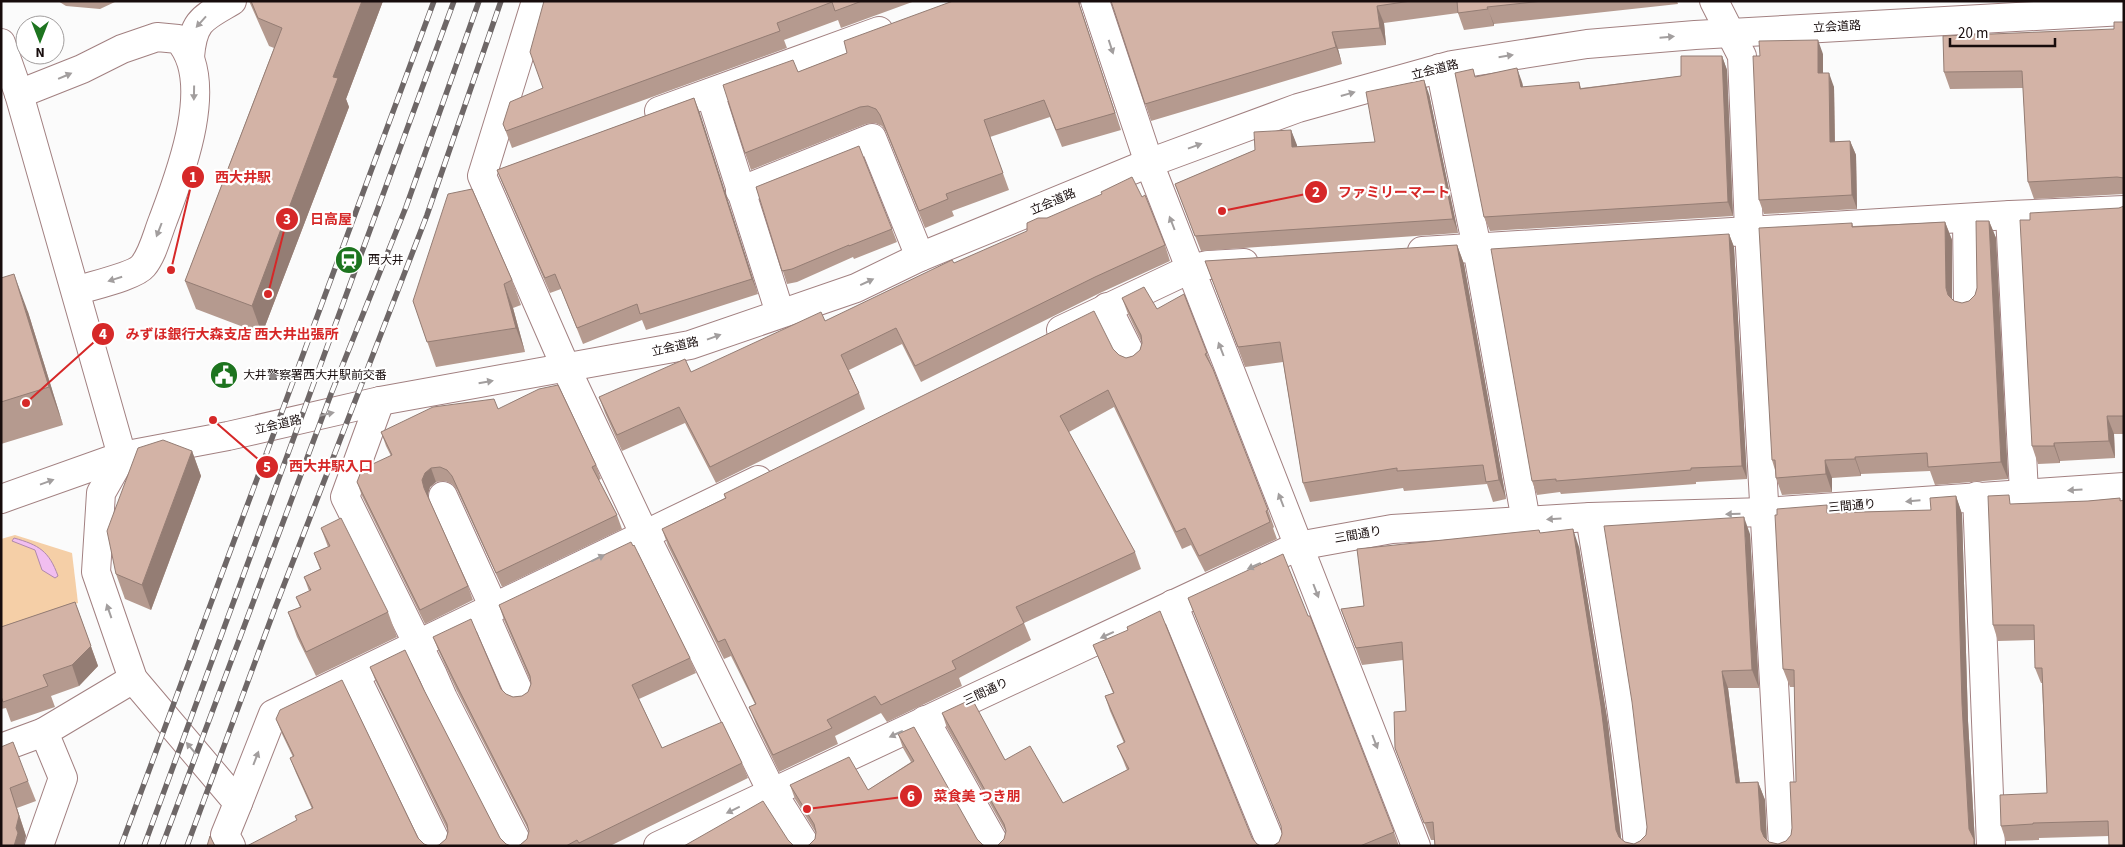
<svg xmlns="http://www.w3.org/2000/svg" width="2125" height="847" viewBox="0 0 2125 847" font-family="'Source Sans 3','Noto Sans JP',sans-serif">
<rect width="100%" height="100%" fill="#fbfbfb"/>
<!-- green -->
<polygon fill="#f5cfa7" points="15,535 72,553 78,603 1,632 1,539"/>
<!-- water -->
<path fill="#f1bef0" stroke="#b089ac" d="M14,538C39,545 49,551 58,576L55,578L42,570L35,550L12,541Z"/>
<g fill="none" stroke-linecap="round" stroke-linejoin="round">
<defs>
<g id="minor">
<polyline points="536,1 482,176 566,368 640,525 772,792 806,846"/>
<polyline points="1095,1 1149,163 1416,846"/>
<polyline points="1714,1 1742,56 1749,230 1783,846"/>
<polyline points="1,43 19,94 122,456 101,493 96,572 133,679 238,803 225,835 231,846"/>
<path d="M190,57C193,20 203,18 232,1"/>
<polyline points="1440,68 1477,248 1526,521"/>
<polyline points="710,93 780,313"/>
<path d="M19,94L82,69L122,49L157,37L178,39C217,80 180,175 163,220C157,235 153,254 143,266C135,276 90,286 76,291"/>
<polyline points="659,111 879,31"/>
<polyline points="740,191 872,138 920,257"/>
<polyline points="2010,215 2024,493"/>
<polyline points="1967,218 1968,305"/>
<polyline points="1422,251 2010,215 2124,210"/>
<polyline points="1107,307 1133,359"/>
<polyline points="1061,330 1190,269 1208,265 1244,263"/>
<polyline points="380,401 345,497 433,675 443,698 519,846"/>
<polyline points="443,496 494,608"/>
<polyline points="1977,496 1991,846"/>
<polyline points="1,499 122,456 228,436 380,401 690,345 856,288 920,257 1149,163 1298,108 1452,65 1587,44 1695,35 2124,11"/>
<path d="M1590,517C1608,626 1628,735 1638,846"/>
<polyline points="1173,604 1272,846"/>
<polyline points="484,613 521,697"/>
<polyline points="355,675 438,846"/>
<polyline points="925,720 996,846"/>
<polyline points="1,748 44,732"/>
<polyline points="238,803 273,714 758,480"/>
<polyline points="39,846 63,778 44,732 133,679"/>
<polyline points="658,846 1298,546 1392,529 1590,517 1765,512 2124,487"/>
</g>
</defs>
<!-- minor casing -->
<use href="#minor" stroke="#a28081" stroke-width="30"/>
<!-- minor -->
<use href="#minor" stroke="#fff" stroke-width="28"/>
<defs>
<g id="rail">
<polyline points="121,846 434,1"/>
<polyline points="144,846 454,1"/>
<polyline points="162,846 331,394 406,207 479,1"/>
<polyline points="187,846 275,608 427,215 501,1"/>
</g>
</defs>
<!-- rail casing -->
<use href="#rail" stroke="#6e6767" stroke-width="5.5"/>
<!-- rail -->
<use href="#rail" stroke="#fff" stroke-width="4" stroke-dasharray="11" stroke-linecap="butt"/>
</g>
<!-- wall -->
<g fill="#b59a8f">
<polygon points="58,1 117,1 100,9 66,6"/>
<polygon points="249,1 383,1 346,99 349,107 262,334 196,309 185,281 274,48 269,46"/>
<polygon points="544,1 915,1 841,28 838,20 784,40 787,48 512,148 503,124 543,88"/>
<polygon points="953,1 1080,1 1080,6 1121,130 1062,147 1050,117 990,137 1009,190 952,211 954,216 925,228 886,132 882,126 875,123 866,124 751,170 745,153 798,72 847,53"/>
<polygon points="1111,1 1677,1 1678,4 1494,24 1494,26 1464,30 1458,13 1384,23 1386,45 1338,49 1342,64 1151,121"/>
<polygon points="2124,22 2124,194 2034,199 2028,182 2023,88 1950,89 1944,72 2114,29"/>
<polygon points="1823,54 1823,73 1834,87 1835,142 1850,141 1856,155 1857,209 1764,214 1759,200 1760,56"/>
<polygon points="1722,56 1727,70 1733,216 1490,231 1484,217 1476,77 1522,82 1523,87 1579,82 1581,88 1681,76"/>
<polygon points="1429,94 1458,233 1201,251 1175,184 1255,150 1291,130 1297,147 1375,142"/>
<polygon points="694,98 758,294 646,330 642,320 583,344 561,289 550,293 503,185 497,170"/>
<polygon points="756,187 892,229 897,242 854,259 853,257 797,282 787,284"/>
<polygon points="2124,206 2124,434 2114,434 2115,458 2060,461 2060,463 2038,464 2032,446 2030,220 2119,208"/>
<polygon points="1989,221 1996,238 2008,479 1935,485 1930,471 1861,474 1861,476 1832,478 1832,492 1782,495 1776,478 1775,470 1772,460 1852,223 1853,226 1945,222 1952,240 1952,300 1954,301 1962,303 1969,301 1975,295 1977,288"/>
<polygon points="1729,234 1734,247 1747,479 1696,482 1696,484 1561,494 1560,492 1537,495 1532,481"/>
<polygon points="1165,245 1170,261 1100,293 921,382 902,344 849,370 859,393 865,409 716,483 685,423 622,451 605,413 599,397 691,372 825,321"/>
<polygon points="1457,245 1464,264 1506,499 1493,502 1487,484 1404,491 1403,488 1310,502 1303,483 1283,362 1245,367 1205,261"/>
<polygon points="1,278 28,312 63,425 1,444"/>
<polygon points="512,280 521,305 513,308 525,352 436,367 413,301"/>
<polygon points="1122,298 1157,309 1207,353 1268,510 1274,527 1273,528 1277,539 1205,572 1191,545 1182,549 1114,407 1069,432 1135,552 1141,569 1024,623 1031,640 959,678 962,686 887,722 881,713 835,736 838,744 779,772 756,724 749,707 755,704 731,656 724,659 668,546 662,529 725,498 724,494 1113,349 1119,355 1126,358 1133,356 1140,350 1142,343 1128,314"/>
<polygon points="498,409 596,465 601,479 599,480 617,515 622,529 502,587 457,490 452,484 445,481 436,482 430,487 428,494 428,498 468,586 473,600 425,624 362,496 357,482 391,456 386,446 381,432"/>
<polygon points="192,451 201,476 151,610 125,599 116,574"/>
<polygon points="1956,496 1962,514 1968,721 1975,843 1435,846 1434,840 1431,840 1395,748 1406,711 1403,660 1362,665 1341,609 1364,606 1539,530 1540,533 1579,547 1608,724 1621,840 1625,842 1634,844 1640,841 1646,835 1750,534 1759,688 1728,688 1740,783 1758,782 1765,800 1767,840 1769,842 1778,844 1786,841 1791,835 1792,828 1796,782 1795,687 1790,687 1783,669 1830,513 1931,510"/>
<polygon points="2120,498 2121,501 2109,836 2039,838 2039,840 2006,841 2001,826 2047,793 2042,683 2041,683 2035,668 2035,640 1998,641 1993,625 2013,504 2088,501"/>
<polygon points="321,528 388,612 397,637 316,676 297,637 288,612 300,607 296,597 309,591 304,577 320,569 314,553 328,547"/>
<polygon points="1188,598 1394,832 1399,846 1273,846 1279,842 1282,834 1282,828"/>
<polygon points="75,602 98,666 79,686 51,696 55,707 11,722 6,708 1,709 1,627"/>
<polygon points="499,605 690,658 696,673 639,699 662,748 742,763 748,778 610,846 517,846 520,845 527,839 529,831 457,691 439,652 433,637 501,689 506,694 513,697 522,696 528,692 531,684 530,680 504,620"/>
<polygon points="1093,645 1252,838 1257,844 998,846 1004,839 1006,832 947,728 942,713 1063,803 1127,770 1123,760 1117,746 1124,743 1110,711 1105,696 1113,693"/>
<polygon points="370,667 424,690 500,838 506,844 439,845 446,839 448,831 376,682"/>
<polygon points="276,719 418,838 297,820 312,809 296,773 290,758 293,757 282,734"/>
<polygon points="898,734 977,839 983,845 809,845 815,839 816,833 795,799 790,785 868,790 911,762 903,748"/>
<polygon points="1,747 28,781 36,801 17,808 26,836 1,846"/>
</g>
<!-- shaded-wall -->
<g fill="#947d74">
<polygon points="362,1 383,1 346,99 349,107 262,334 252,306 333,77"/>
<polygon points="1078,1 1080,1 1080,6 1121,130"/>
<polygon points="1377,6 1384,23 1386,45 1380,28"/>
<polygon points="1487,7 1494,24 1494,26 1488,9"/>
<polygon points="1332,32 1338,49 1342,64 1336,47"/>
<polygon points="1818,40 1823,54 1823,88 1818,73"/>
<polygon points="1722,56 1727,70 1733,216 1728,202"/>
<polygon points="1517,68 1522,82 1526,101 1521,87"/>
<polygon points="1829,73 1834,87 1835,156 1830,142"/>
<polygon points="1424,80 1429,94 1458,233 1453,219"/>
<polygon points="694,98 700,113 758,294 752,279"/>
<polygon points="1291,130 1297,145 1298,162 1292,147"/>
<polygon points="1850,141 1856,155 1857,209 1852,195"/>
<polygon points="1989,221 1996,238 2008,479 2001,462"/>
<polygon points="1945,222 1952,240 1952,306 1946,288"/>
<polygon points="1729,234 1734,247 1747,479 1742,466"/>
<polygon points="1457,245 1464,264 1506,499 1499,480"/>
<polygon points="14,274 28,312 63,425 49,387"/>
<polygon points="504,284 513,308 525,352 516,328"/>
<polygon points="2107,416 2114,434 2115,458 2109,441"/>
<polygon points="2054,443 2060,461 2060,463 2054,446"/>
<polygon points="192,451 201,476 151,610 142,585"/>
<polygon points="1855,457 1861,474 1861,476 1855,459"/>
<polygon points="1825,460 1832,478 1832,492 1826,474"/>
<polygon points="431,468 436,482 430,487 428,494 429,502 424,488 422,480 425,473"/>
<polygon points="1956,496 1962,514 1968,721 1975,843 1976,846 1974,846 1969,829 1962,704"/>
<polygon points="1744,517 1750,534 1759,688 1752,670"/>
<polygon points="1573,529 1579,547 1608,724 1622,846 1616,830"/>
<polygon points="75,602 98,666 79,686 72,665"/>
<polygon points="1722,671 1728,688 1742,800 1736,783"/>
<polygon points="1758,782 1765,800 1767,846 1761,830"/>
<polygon points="10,788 26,836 24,846 14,846 16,828"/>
</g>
<!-- building -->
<g fill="#d3b3a6" stroke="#947d74">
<polygon points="251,1 362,1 333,77 338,78 252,306 185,281 282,28 258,18"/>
<polygon points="544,1 862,1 835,11 832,2 777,23 780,31 506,131 503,124 510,102 543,88 530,52"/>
<polygon points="953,1 1078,1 1115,113 1056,130 1044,100 984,120 1003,173 946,194 948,199 919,211 880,115 876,109 868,106 860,107 745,153 723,85 793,60 798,72 847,53 844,41"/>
<polygon points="1111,1 1411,1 1377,6 1380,28 1332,32 1336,47 1145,104"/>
<polygon points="1457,1 1543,1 1487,7 1488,9 1458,13"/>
<polygon points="2114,22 2124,22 2124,178 2117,177 2028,182 2022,71 1944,72 1943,36 2114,29"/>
<polygon points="1818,40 1818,73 1829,73 1830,142 1850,141 1852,195 1759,200 1753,56 1760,56 1759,41"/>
<polygon points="1681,56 1722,56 1728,202 1484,217 1455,73 1473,69 1475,77 1517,68 1521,87 1579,82 1580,89 1681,76"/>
<polygon points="1424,80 1453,219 1195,236 1175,184 1255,150 1254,132 1291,130 1292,147 1375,142 1366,92"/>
<polygon points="694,98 752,279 640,314 637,304 577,328 555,274 545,278 497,170"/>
<polygon points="859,146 892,229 849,246 849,245 792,269 782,271 756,187"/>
<polygon points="1132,177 1142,197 1145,195 1165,245 1095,277 915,366 896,328 841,355 859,393 710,467 679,407 617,435 599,397 685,359 691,372 821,312 825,321 952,260 954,263 1027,231 1027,223 1038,218 1047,218 1102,194 1101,192"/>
<polygon points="472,189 512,280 504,284 516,328 427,342 413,301 448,194"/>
<polygon points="2124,206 2124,416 2107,416 2109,441 2054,443 2054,446 2032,446 2020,220 2030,220 2030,213 2119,208"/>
<polygon points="1976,221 1989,221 2001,462 1928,467 1927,453 1855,457 1855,459 1825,460 1826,474 1776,478 1775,460 1772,460 1759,228 1852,223 1852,227 1945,222 1946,288 1948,295 1954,301 1962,303 1969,301 1975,295 1977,288"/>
<polygon points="1729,234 1742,466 1691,468 1691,470 1556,481 1556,479 1532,481 1491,249"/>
<polygon points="1457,245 1499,480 1486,482 1483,465 1397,471 1397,468 1303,483 1280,342 1238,347 1205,261"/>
<polygon points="14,274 49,387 1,402 1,278"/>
<polygon points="1144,287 1157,309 1184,294 1207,353 1205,354 1213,369 1268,510 1266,511 1270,522 1199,556 1185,528 1176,532 1108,390 1060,416 1135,552 1016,607 1024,623 952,661 956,669 881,705 875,696 827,720 832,728 773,755 749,707 756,704 725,639 718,642 662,529 726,498 724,494 1094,311 1113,349 1119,355 1126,358 1133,356 1140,350 1142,343 1141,335 1122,298"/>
<polygon points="558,385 596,465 592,467 617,515 496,573 452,476 447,470 440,467 431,468 425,473 422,480 424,488 468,586 420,610 357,482 362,469 392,455 381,432 433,407 494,399 498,409 539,389"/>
<polygon points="163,440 192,451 142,585 116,574 107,531 138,448"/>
<polygon points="2009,495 2010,504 2088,501 2120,498 2120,501 2124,500 2124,846 2109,846 2108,821 2033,823 2033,824 2001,826 2000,795 2047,793 2042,668 2035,668 2034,625 1993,625 1988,496"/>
<polygon points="1956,496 1962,704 1969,829 1974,839 1974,846 1435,846 1433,822 1424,823 1395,748 1394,712 1406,711 1402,642 1356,648 1341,609 1364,606 1357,549 1539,530 1540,533 1573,529 1601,706 1616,830 1619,837 1625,842 1634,844 1640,841 1646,835 1647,827 1632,702 1604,526 1744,517 1752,670 1722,671 1736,783 1758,782 1761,830 1764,837 1769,842 1778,844 1786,841 1791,835 1792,828 1790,782 1796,782 1794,670 1783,669 1775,515 1777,515 1777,509 1827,505 1827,513 1931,510 1930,498"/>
<polygon points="341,518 388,612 306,652 288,612 301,607 296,597 311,590 304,577 321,569 314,553 330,546 321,528"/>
<polygon points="631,542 633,546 634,545 690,658 632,685 662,748 722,722 742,763 579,843 577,840 566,846 517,846 520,845 527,839 529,831 527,824 452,676 433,637 471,619 501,689 506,694 513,697 522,696 528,692 531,684 530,676 499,605"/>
<polygon points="1283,554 1308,616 1310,616 1394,832 1360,846 1273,846 1279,842 1282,834 1281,826 1188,598"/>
<polygon points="75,602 91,646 72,665 43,675 48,686 3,702 1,696 1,627"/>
<polygon points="1160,611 1252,838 1257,844 1261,846 997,846 1004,839 1006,831 1004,824 942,713 972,699 1005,760 1030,746 1063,803 1129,769 1117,746 1125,742 1105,696 1114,693 1093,645 1128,630 1127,627"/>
<polygon points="405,650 424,690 500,838 506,844 511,846 435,846 439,845 446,839 448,832 447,824 370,667"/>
<polygon points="342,680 418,838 424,844 429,846 247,846 297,820 295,816 313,808 290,758 294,756 276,719 280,710"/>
<polygon points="914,727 977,839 983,845 985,846 807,846 809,845 815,839 816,832 814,824 790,785 849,757 868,790 914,761 898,734"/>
<polygon points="13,742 28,781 10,788 19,816 16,828 18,833 14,846 1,846 1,747"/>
<polygon points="763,801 788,840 794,846 684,846"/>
<polygon points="210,836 215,846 207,846"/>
</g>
<!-- one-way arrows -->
<defs><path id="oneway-solid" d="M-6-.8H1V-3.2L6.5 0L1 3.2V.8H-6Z" transform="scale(1.25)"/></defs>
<g fill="#a29e9e">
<use href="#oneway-solid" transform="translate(201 22) rotate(132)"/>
<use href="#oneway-solid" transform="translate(1667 37) rotate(-5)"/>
<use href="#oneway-solid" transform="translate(1111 47) rotate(72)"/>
<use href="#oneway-solid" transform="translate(1506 56) rotate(-9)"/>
<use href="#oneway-solid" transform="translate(65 76) rotate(-23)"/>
<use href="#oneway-solid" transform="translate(194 93) rotate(91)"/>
<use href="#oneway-solid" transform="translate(1348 94) rotate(-16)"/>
<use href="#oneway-solid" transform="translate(1195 146) rotate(-20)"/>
<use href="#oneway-solid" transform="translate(1172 223) rotate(-111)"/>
<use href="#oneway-solid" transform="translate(159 230) rotate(111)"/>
<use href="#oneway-solid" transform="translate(115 279) rotate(163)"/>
<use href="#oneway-solid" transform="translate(867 282) rotate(-25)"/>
<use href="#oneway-solid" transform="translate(714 337) rotate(-20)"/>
<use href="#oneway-solid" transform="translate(1221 349) rotate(-111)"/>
<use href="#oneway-solid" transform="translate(486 382) rotate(-10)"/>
<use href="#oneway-solid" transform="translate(327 414) rotate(-13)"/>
<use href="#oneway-solid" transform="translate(47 482) rotate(-20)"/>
<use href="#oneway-solid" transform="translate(2075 490) rotate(177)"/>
<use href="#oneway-solid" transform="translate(1281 500) rotate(-111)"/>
<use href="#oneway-solid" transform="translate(1913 501) rotate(175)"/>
<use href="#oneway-solid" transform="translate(1733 514) rotate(178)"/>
<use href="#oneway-solid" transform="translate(1554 519) rotate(176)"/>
<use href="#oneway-solid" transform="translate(598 558) rotate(-26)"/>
<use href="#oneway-solid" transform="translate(1254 566) rotate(155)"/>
<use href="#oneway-solid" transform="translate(1316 591) rotate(69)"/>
<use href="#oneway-solid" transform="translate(109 611) rotate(-109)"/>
<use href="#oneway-solid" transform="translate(1107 635) rotate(155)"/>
<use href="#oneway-solid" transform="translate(896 734) rotate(155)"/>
<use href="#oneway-solid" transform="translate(1375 742) rotate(69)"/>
<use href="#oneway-solid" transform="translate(191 748) rotate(-130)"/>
<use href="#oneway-solid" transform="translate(256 758) rotate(-69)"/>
<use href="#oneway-solid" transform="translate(733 810) rotate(154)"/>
</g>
<!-- icons -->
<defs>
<symbol id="station-disc" viewBox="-11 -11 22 22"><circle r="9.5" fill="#1d741f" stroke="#fff"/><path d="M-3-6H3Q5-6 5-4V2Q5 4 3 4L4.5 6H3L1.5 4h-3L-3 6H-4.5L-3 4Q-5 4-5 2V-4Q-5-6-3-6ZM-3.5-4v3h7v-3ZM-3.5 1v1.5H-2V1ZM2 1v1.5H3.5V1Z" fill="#fff"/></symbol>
<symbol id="civic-disc" viewBox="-11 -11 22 22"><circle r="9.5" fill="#1d741f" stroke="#fff"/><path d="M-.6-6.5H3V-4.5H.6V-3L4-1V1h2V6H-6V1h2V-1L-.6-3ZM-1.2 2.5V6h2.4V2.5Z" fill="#fff"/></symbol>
</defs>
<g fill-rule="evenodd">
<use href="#station-disc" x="333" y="244" width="32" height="32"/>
<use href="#civic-disc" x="208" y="359" width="32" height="32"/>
</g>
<g text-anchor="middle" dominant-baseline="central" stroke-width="4.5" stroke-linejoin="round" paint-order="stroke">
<!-- street labels -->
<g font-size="12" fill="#170c0c" stroke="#fff">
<text transform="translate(1837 27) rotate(-3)">立会道路</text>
<text transform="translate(1435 70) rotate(-14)">立会道路</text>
<text transform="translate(1053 202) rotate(-23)">立会道路</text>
<text transform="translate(675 347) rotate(-13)">立会道路</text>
<text transform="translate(278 425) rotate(-13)">立会道路</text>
<text transform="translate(1852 506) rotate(-5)">三間通り</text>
<text transform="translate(1358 535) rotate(-10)">三間通り</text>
<text transform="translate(986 692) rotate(-25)">三間通り</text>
</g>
<!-- poi labels -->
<g font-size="12" fill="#170c0c" stroke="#fff" text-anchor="start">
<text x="368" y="260">西大井</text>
<text x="243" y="375">大井警察署西大井駅前交番</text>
</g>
</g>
<!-- callouts -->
<path fill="none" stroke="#d62828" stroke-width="2" d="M171 270L193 177M1222 211L1316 192M268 294L287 219M26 403L103 334M213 420L267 467M807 809L911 796"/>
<g fill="#d62828" stroke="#fff" stroke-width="2">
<circle cx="171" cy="270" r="5"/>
<circle cx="1222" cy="211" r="5"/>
<circle cx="268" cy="294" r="5"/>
<circle cx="26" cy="403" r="5"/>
<circle cx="213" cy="420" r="5"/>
<circle cx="807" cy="809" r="5"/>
<circle cx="193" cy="177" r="12"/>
<circle cx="1316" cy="192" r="12"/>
<circle cx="287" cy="219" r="12"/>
<circle cx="103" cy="334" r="12"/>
<circle cx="267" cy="467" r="12"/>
<circle cx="911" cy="796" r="12"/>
</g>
<g font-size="15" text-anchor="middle" font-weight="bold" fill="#fff">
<text x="193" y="182">1</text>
<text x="1316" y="197">2</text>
<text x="287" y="224">3</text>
<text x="103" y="339">4</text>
<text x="267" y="472">5</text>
<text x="911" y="801">6</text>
</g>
<g font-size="14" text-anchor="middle" font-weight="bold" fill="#d62828" stroke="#fff" stroke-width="4.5" stroke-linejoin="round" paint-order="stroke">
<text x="243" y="182">西大井駅</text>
<text x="1394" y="197">ファミリーマート</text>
<text x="331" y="224">日高屋</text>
<text x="232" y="339">みずほ銀行大森支店 西大井出張所</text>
<text x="331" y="471">西大井駅入口</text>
<text x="977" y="801">菜食美 つき朋</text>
</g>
<!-- border -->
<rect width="2125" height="847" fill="none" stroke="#170c0c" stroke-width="5"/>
<!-- north arrow -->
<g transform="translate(40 40) rotate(180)"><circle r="24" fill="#ffffff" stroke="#a29e9e"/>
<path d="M0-4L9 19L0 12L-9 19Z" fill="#1d741f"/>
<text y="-8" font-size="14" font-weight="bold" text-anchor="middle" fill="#170c0c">N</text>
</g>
<!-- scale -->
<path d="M1950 38v8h105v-8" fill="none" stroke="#170c0c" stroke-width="2.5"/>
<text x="1958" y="38" font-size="15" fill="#170c0c" stroke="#ffffff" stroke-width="4" paint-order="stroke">20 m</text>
</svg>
